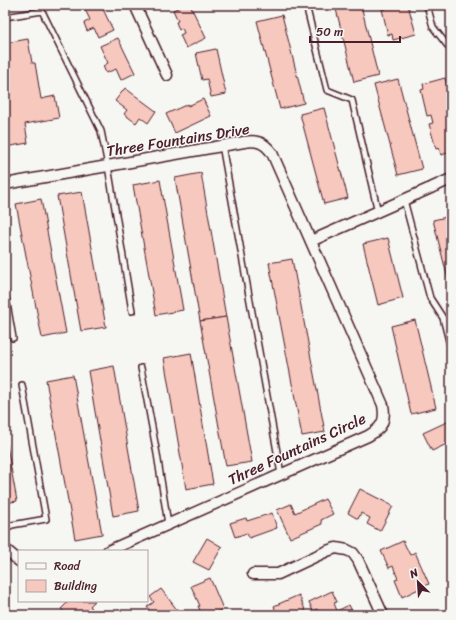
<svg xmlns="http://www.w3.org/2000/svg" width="456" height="620" viewBox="0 0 456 620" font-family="Sriracha,sans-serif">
<rect width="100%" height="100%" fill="#f6f6f2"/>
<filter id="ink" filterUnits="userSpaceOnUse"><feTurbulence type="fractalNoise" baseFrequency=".025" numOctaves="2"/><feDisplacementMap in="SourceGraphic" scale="8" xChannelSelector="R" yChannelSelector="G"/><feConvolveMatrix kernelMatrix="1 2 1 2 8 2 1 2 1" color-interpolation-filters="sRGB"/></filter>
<g filter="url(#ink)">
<!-- building -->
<g fill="#f7c8be" stroke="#4a1f2b">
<polygon points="83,5 101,5 113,30 98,37 94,28 87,31 84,23 90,20"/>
<polygon points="184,5 190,5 206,38 186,48 180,35 184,33 182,28 179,30 176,22 178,21 173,10"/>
<polygon points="335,5 361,5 378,76 354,82"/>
<polygon points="385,5 408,5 416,34 393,40 392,34 388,35 382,9 386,9"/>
<polygon points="282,15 304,103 280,109 257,21"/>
<polygon points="118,38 135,73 121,80 116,69 106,73 103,66 108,63 100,46"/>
<polygon points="28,39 32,63 35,63 41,99 55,96 59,118 25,124 28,143 5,147 5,43"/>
<polygon points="216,49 226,94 211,97 207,79 202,80 196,53"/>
<polygon points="445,78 451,101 451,152 441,155 439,148 436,149 429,124 433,123 431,115 427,116 421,90 424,89 423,84"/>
<polygon points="398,79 422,169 398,175 374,85"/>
<polygon points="125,88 156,111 148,123 140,117 136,123 124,114 127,110 115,101"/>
<polygon points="203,99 211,116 175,133 166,114 188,104 188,106"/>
<polygon points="324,108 348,198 324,204 300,114"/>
<polygon points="201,173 226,317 200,321 175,178"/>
<polygon points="160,180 183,310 156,315 133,185"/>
<polygon points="82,192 106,327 81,331 57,196"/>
<polygon points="41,199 66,333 42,338 16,204"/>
<polygon points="451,216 451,291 433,220"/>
<polygon points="388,238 403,298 378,305 363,244"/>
<polygon points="292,259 325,432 302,436 269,263"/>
<polygon points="226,317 252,462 226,466 200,321"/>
<polygon points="415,320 436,408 411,414 391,326"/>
<polygon points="191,353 213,484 186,489 164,358"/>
<polygon points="114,366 139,511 113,516 88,371"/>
<polygon points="73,375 102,534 75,539 46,380"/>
<polygon points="451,420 451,442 432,451 423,433"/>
<polygon points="5,435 17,501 5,503"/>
<polygon points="360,489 393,506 380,531 367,524 370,518 361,513 358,519 348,513"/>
<polygon points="325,499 333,514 321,520 322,524 290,538 277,510 291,504 295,513"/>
<polygon points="272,513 277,528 249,538 247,533 235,537 230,523 246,518 247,521"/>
<polygon points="207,538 222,547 209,570 193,562"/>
<polygon points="403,541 410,555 415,552 429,584 402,597 395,580 398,579 393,566 389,568 381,551"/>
<polygon points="210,578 223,609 210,615 202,615 198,606 200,606 191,586"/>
<polygon points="161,589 178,611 173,615 153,615 147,607 154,602 150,597"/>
<polygon points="332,591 337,602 334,603 337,611 349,605 354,615 320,615 317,609 313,611 309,602"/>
<polygon points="299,595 306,612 299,615 270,615 276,612 274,606"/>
<polygon points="69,601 95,601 90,606 92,608 85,615 67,615 61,609"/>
<polygon points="447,610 450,615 438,615"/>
</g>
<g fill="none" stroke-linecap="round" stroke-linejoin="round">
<defs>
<g id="lane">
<polyline points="306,5 327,90 352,100 378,212"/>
<polyline points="427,5 433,27 451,50"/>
<polyline points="5,17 42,11 101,131 108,166 132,311"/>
<polyline points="222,145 281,474"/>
<polyline points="404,200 430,298 443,318 451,349"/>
<polyline points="5,292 13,338"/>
<polyline points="141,368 157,454 168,524"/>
<polyline points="5,529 12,525 46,519 22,385"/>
</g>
<g id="street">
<polyline points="135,5 167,75"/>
<path d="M5,184L244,142C257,140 264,142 272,153L383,405C386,421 382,428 368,436L108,551"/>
<polyline points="311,241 451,179"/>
<polyline points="5,549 19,561"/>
<polyline points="253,574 278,574 327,551 336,548 347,550 353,553 358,560 383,615"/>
</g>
</defs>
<!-- lane casing -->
<use href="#lane" stroke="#4a1f2b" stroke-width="8"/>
<!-- street casing -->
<use href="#street" stroke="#4a1f2b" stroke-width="13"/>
<!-- lane -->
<use href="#lane" stroke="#f6f6f2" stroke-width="5"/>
<!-- street -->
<use href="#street" stroke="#f6f6f2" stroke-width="10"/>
</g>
</g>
<g text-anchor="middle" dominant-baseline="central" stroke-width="3" stroke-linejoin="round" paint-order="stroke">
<!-- street labels -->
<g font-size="15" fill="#4a1f2b" stroke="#f6f6f2">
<text transform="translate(178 140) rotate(-9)">Three Fountains Drive</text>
<text transform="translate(297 449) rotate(-25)">Three Fountains Circle</text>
</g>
</g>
<!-- margin -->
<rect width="456" height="620" fill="none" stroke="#f6f6f2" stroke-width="20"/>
<rect x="10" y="10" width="436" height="600" fill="none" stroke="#4a1f2b" stroke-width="1.5" filter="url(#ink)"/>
<!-- legend -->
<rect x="18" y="550" width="130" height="52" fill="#f6f6f2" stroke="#b1a0a2"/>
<rect x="26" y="563" width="20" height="6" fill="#f6f6f2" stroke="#b1a0a2"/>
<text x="54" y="570" font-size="12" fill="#4a1f2b">Road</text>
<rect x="26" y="580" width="20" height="12" fill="#f7c8be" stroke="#b1a0a2"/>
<text x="54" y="590" font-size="12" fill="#4a1f2b">Building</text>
<!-- north arrow -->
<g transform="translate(418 582) rotate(335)" stroke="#f6f6f2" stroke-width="3" paint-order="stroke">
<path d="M0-3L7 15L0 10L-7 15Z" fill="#4a1f2b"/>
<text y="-6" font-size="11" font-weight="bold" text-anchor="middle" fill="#4a1f2b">N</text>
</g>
<!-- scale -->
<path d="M310 36v6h90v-6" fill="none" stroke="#4a1f2b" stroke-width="2"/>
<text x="316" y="36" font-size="12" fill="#4a1f2b" stroke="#f6f6f2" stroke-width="3" paint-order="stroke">50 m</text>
</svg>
